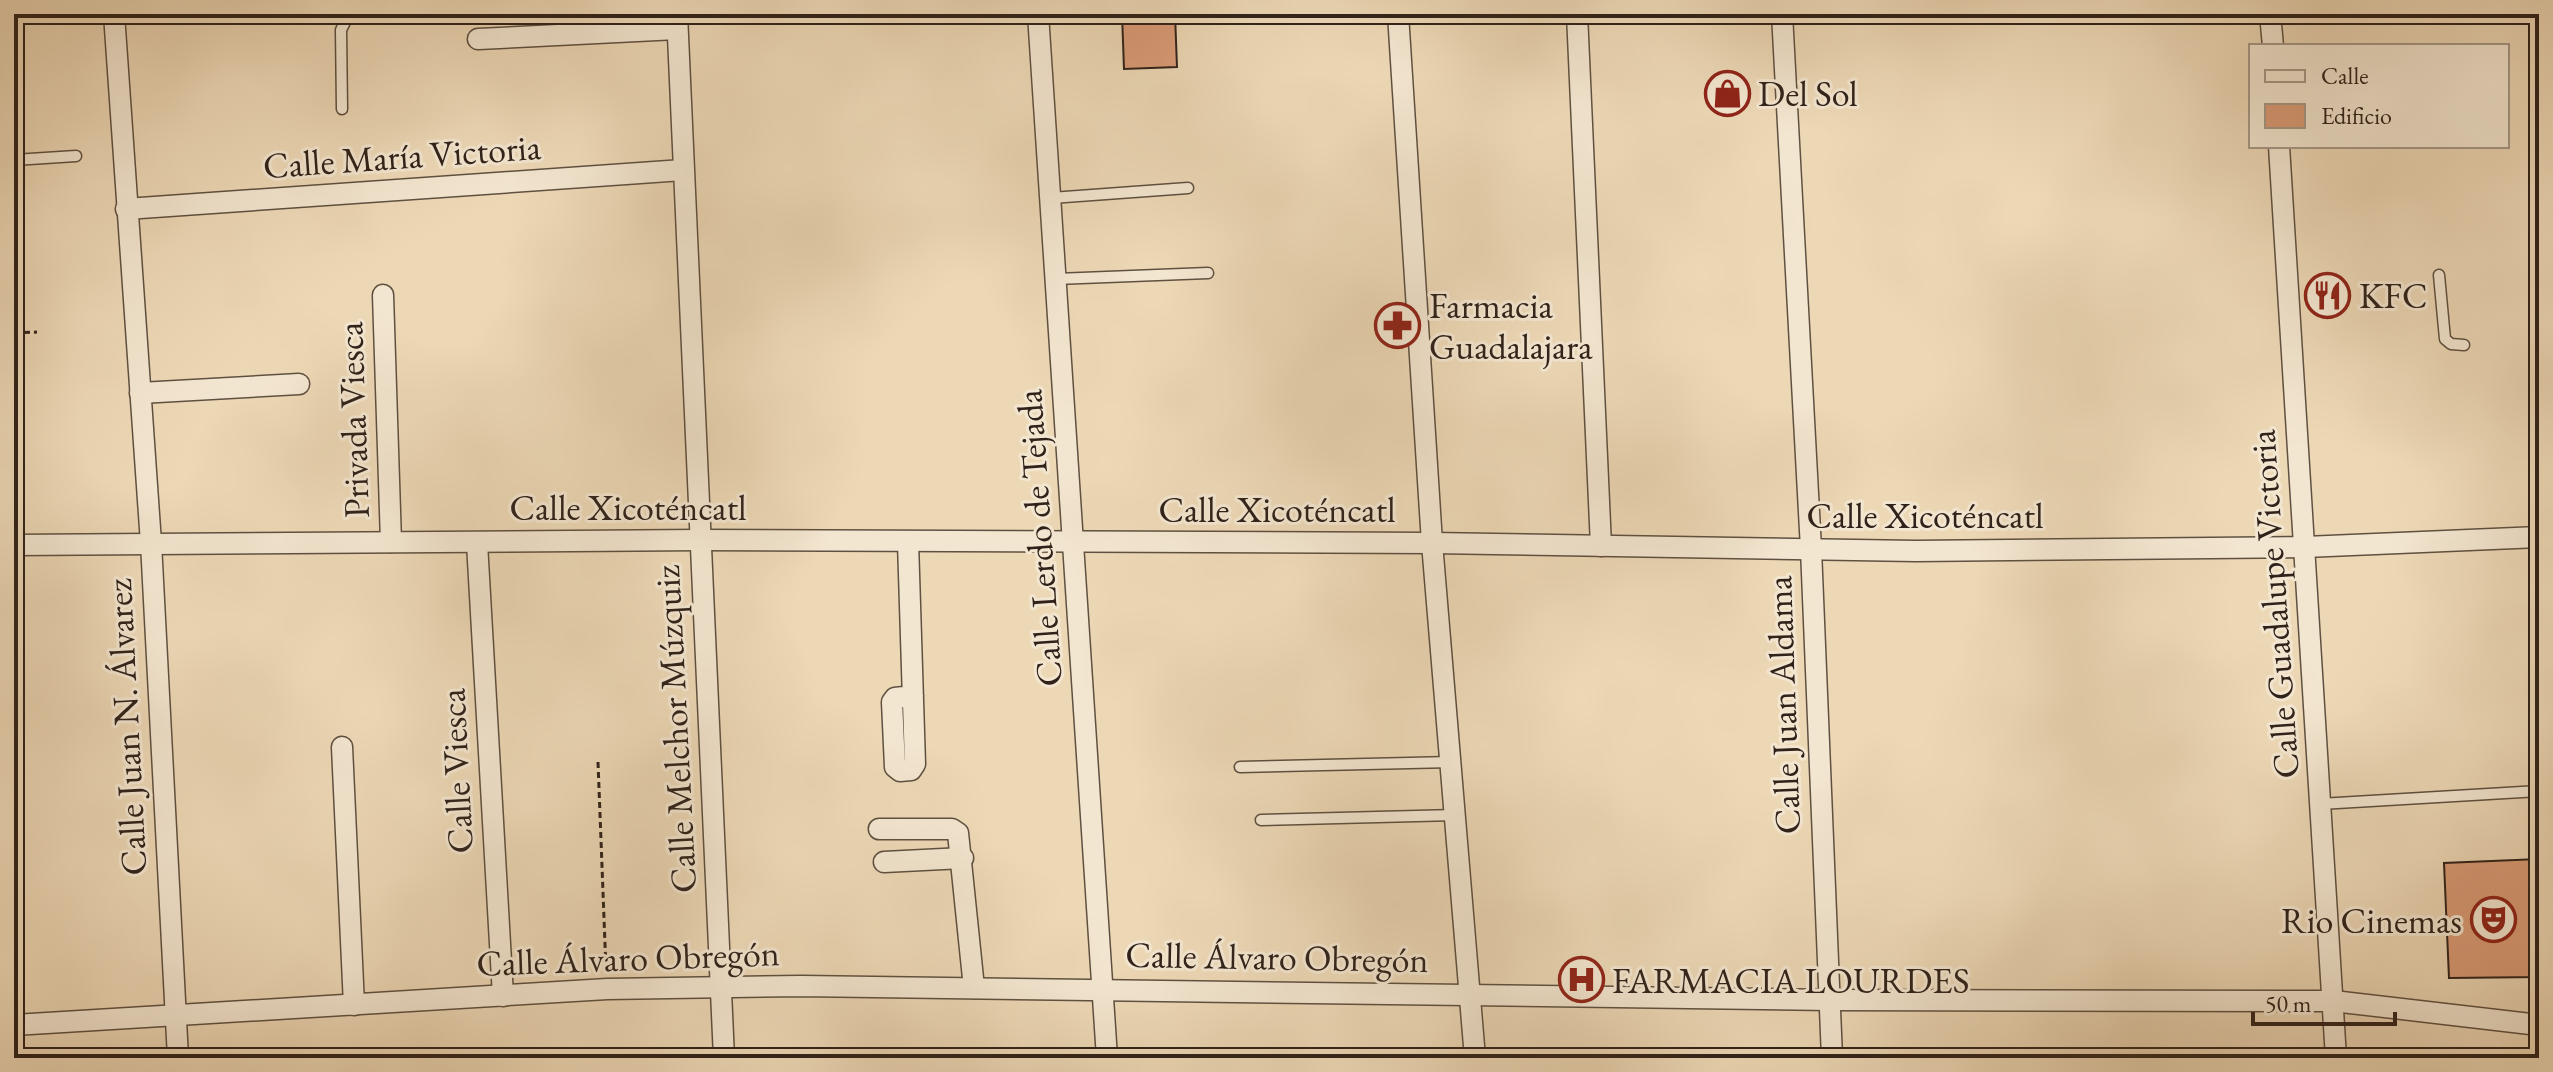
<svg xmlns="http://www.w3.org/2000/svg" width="2553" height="1072" viewBox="0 0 2553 1072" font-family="'EB Garamond',serif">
<rect width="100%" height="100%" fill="#edd8b6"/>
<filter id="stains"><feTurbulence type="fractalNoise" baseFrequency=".0025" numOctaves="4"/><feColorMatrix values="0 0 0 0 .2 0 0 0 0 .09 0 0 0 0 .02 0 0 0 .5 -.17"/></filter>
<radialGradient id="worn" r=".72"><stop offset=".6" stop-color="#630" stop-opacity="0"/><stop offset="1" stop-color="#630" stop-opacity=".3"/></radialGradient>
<!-- building -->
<g fill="#da9b76" stroke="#30221a" stroke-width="2">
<polygon points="1122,14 1175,14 1177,67 1124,69"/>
<polygon points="2539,859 2539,977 2449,978 2444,863"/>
</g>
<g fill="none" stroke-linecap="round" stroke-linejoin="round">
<defs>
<g id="service">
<polyline points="342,109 341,30 349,14"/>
<polyline points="14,160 76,156"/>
<polyline points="1051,198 1188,188"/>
<polyline points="2439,275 2445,339 2451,344 2464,345"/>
<polyline points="1056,279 1208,273"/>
<polyline points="1240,767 1452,762"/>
<polyline points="2320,804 2539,791"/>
<polyline points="1261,820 1456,815"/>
</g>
<g id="minor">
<polyline points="114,14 151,543 178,1058"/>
<polyline points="677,14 724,1058"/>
<polyline points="1038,14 1107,1058"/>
<polyline points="1398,14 1432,543 1475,1058"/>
<polyline points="1577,14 1601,546"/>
<polyline points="1782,14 1811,549 1832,1058"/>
<polyline points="2270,14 2273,46"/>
<polyline points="478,39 677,29"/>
<polyline points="2279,146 2336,1058"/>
<polyline points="126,209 683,170"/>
<polyline points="383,295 391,542"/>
<polyline points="140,393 299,384"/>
<path d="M908,542C911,616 912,690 915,764L911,770L900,771L895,767L892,702L895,698L913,696"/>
<polyline points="477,543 503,996"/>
<polyline points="14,545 700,540 1432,543 1916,551 2305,547 2539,537"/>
<polyline points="342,747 354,1005"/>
<polyline points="879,829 952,829 958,833 974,988"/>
<polyline points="884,862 963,858"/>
<polyline points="14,1025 607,989 801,986 1830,1000 2333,1001 2539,1025"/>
</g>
</defs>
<!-- service casing -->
<use href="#service" stroke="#5f5041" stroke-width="13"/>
<!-- minor casing -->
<use href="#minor" stroke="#5f5041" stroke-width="23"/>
<!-- path -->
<g stroke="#30221a" stroke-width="3" stroke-dasharray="6 4" stroke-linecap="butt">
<polyline points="14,333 37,332"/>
<polyline points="598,762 606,970"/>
</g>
<!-- service -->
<use href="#service" stroke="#f3e6d0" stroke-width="10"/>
<!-- minor -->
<use href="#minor" stroke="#f3e6d0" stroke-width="20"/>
</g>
<!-- icons -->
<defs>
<symbol id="shop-ring" viewBox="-11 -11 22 22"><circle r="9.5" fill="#f3e6d0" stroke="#8f2418" stroke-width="1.5"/><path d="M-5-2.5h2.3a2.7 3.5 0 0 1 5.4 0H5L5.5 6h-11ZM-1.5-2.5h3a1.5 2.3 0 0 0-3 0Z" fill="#8f2418"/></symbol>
<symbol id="restaurant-ring" viewBox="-11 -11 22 22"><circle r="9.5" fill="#f3e6d0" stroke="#8f2418" stroke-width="1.5"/><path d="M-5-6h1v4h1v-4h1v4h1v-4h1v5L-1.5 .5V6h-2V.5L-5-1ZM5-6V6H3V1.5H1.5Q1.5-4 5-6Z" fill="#8f2418"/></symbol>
<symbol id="pharmacy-ring" viewBox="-11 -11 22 22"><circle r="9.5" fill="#f3e6d0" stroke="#8f2418" stroke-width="1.5"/><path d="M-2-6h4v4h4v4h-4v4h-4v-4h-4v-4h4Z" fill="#8f2418"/></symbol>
<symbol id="theatre-ring" viewBox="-11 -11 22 22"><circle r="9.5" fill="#f3e6d0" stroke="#8f2418" stroke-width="1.5"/><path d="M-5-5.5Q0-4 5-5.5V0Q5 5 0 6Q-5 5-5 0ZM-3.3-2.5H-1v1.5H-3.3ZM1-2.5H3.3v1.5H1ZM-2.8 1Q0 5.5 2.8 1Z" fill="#8f2418"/></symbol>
<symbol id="hospital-ring" viewBox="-11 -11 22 22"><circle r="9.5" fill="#f3e6d0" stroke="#8f2418" stroke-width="1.5"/><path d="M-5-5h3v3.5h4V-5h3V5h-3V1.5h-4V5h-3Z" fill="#8f2418"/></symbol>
</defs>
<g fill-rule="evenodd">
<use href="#shop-ring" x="1702" y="68" width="51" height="51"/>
<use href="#restaurant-ring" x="2302" y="270" width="51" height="51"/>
<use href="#pharmacy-ring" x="1372" y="300" width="51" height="51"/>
<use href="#theatre-ring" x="2468" y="894" width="51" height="51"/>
<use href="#hospital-ring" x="1556" y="954" width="51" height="51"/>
</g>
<g text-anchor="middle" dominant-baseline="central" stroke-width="6" stroke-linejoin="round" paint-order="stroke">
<!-- poi labels -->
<g font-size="36" fill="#30221a" stroke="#f3e6d0" text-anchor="start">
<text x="1758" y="93">Del Sol</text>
<text x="2359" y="295">KFC</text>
<text x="1429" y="305">Farmacia<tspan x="1429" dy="41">Guadalajara</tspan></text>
<text x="2462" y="920" text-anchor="end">Rio Cinemas</text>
<text x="1612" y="980">FARMACIA LOURDES</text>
</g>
<!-- street labels -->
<g font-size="36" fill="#30221a" stroke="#f3e6d0">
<text transform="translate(402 156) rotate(-4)">Calle María Victoria</text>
<text transform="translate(353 420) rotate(-92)">Privada Viesca</text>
<text x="628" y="507">Calle Xicoténcatl</text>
<text x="1277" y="509">Calle Xicoténcatl</text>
<text x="1925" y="515">Calle Xicoténcatl</text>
<text transform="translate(1039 538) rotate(-94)">Calle Lerdo de Tejada</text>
<text transform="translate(2274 604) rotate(-94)">Calle Guadalupe Victoria</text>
<text transform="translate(1783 705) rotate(-92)">Calle Juan Aldama</text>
<text transform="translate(126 727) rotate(-93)">Calle Juan N. Álvarez</text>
<text transform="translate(675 729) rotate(-93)">Calle Melchor Múzquiz</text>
<text transform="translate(456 771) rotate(-93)">Calle Viesca</text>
<text transform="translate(1277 957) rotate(1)">Calle Álvaro Obregón</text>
<text transform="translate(628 958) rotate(-2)">Calle Álvaro Obregón</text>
</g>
</g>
<!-- margin -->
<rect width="2553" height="1072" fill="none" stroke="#edd8b6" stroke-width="48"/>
<rect x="16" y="16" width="2521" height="1040" fill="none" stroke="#30221a" stroke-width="4"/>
<rect x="24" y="24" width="2505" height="1024" fill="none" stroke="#30221a" stroke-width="2"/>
<!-- legend -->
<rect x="2249" y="44" width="260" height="104" fill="#f3e6d0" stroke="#a59887" stroke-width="2"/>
<rect x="2265" y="70" width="40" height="12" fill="#f3e6d0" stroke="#a59887" stroke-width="2"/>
<text x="2321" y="84" font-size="24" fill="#30221a">Calle</text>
<rect x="2265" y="104" width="40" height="24" fill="#da9b76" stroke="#a59887" stroke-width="2"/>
<text x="2321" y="124" font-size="24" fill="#30221a">Edificio</text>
<!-- scale -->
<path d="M2253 1012v12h142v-12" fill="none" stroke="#30221a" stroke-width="4"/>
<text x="2265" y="1012" font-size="24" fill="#30221a" stroke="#f3e6d0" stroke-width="6" paint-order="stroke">50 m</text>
<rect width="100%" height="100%" filter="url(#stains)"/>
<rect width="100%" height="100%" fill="url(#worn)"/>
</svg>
